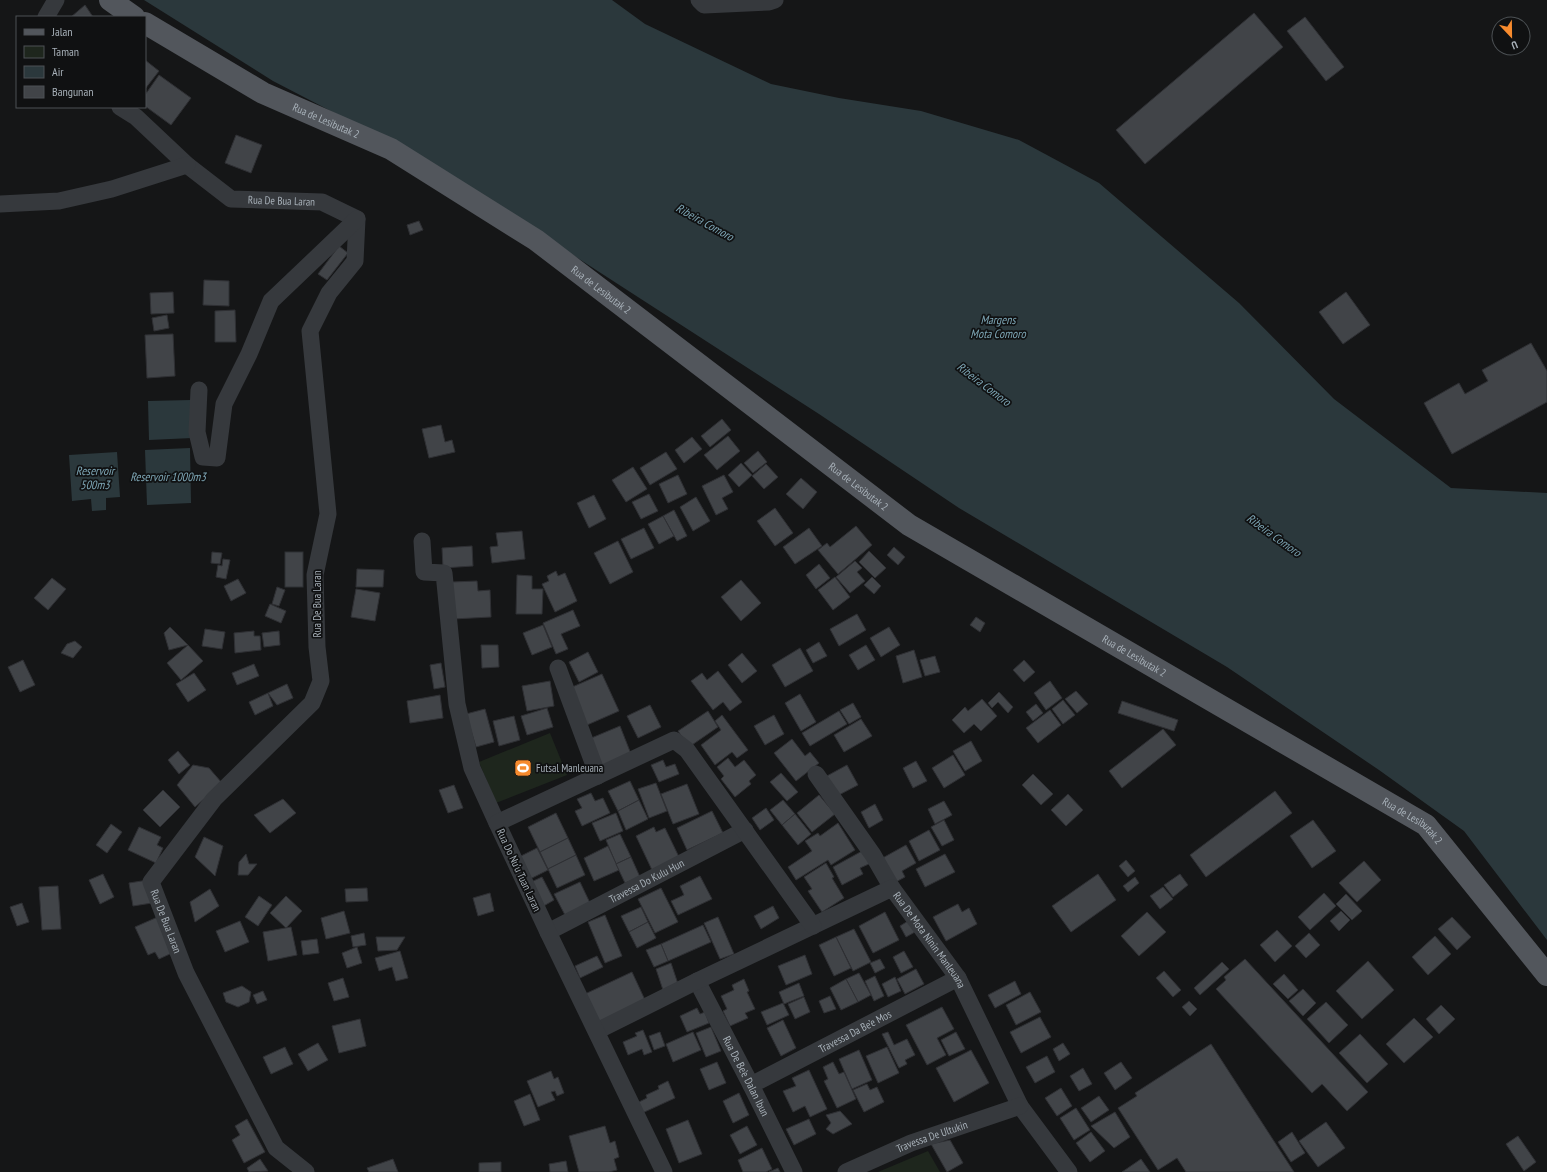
<svg xmlns="http://www.w3.org/2000/svg" width="1547" height="1172" viewBox="0 0 1547 1172" font-family="'PT Sans Narrow',sans-serif">
<rect width="100%" height="100%" fill="#151617"/>
<!-- green -->
<g fill="#1e261d">
<polygon points="550,733 567,775 496,803 479,762"/>
<polygon points="928,1151 940,1172 878,1172"/>
</g>
<!-- water -->
<g fill="#2b383c">
<polygon points="144,0 612,0 645,24 771,84 839,98 921,111 1019,140 1099,183 1239,303 1334,399 1451,488 1547,493 1547,940 1464,831 1379,770 1227,667 959,508 819,414 429,162 273,81"/>
<polygon points="191,400 192,438 149,440 148,401"/>
<polygon points="190,448 191,503 147,505 145,450"/>
<polygon points="117,452 120,497 106,498 106,510 92,511 91,499 72,501 69,455"/>
</g>
<!-- building -->
<g fill="#414448" stroke="#2f3034">
<polygon points="85,5 93,17 71,17"/>
<polygon points="1254,13 1283,47 1145,164 1116,130"/>
<polygon points="1305,17 1344,67 1326,81 1287,31"/>
<polygon points="145,60 159,71 145,89"/>
<polygon points="159,75 191,98 171,125 145,106 145,95"/>
<polygon points="236,135 262,145 251,173 225,163"/>
<polygon points="419,221 423,230 410,235 407,225"/>
<polygon points="339,246 348,253 327,280 318,274"/>
<polygon points="204,280 229,281 229,306 203,305"/>
<polygon points="173,292 174,313 151,314 150,293"/>
<polygon points="1346,292 1370,325 1343,344 1319,312"/>
<polygon points="235,310 236,342 215,342 215,311"/>
<polygon points="167,315 169,328 154,331 152,318"/>
<polygon points="173,334 175,376 147,378 145,335"/>
<polygon points="1531,343 1547,371 1547,402 1452,454 1424,403 1459,383 1465,394 1488,381 1482,370"/>
<polygon points="722,419 731,430 710,447 701,436"/>
<polygon points="441,425 445,442 452,440 455,452 429,458 422,429"/>
<polygon points="728,436 740,451 717,470 704,455"/>
<polygon points="692,437 702,449 684,463 675,450"/>
<polygon points="758,451 767,462 753,473 744,463"/>
<polygon points="666,452 677,469 650,485 640,468"/>
<polygon points="741,463 752,475 739,487 728,475"/>
<polygon points="766,464 778,477 764,489 752,476"/>
<polygon points="633,467 647,489 626,502 612,480"/>
<polygon points="678,475 687,494 668,503 659,484"/>
<polygon points="724,475 733,492 722,498 728,509 716,515 702,486"/>
<polygon points="801,478 817,492 803,509 786,494"/>
<polygon points="649,494 658,511 641,519 632,502"/>
<polygon points="594,495 606,519 589,528 577,503"/>
<polygon points="696,497 710,521 693,531 680,507"/>
<polygon points="775,508 793,533 775,546 757,521"/>
<polygon points="674,510 687,536 677,541 663,516"/>
<polygon points="663,516 674,536 659,544 648,524"/>
<polygon points="856,526 872,545 838,574 818,550 827,543 830,547"/>
<polygon points="644,528 654,548 631,559 621,539"/>
<polygon points="809,528 822,546 795,564 783,547"/>
<polygon points="522,531 525,559 492,563 490,547 498,546 496,533"/>
<polygon points="618,541 633,572 610,584 594,553"/>
<polygon points="472,546 473,566 443,568 442,548"/>
<polygon points="894,547 905,557 898,565 887,555"/>
<polygon points="869,551 886,568 875,578 859,562"/>
<polygon points="212,552 222,553 220,564 211,563"/>
<rect x="285" y="552" width="18" height="35"/>
<polygon points="223,559 230,560 226,579 216,577 218,565 222,566"/>
<polygon points="855,561 862,568 857,572 865,581 850,593 836,577"/>
<polygon points="819,564 830,578 816,589 806,575"/>
<polygon points="357,569 384,570 383,587 356,587"/>
<polygon points="556,571 558,576 565,573 577,601 555,612 542,584 549,581 547,576"/>
<polygon points="517,575 532,576 532,589 543,589 542,614 516,614"/>
<polygon points="835,577 850,597 833,610 818,590"/>
<polygon points="872,577 881,586 874,594 864,585"/>
<polygon points="52,578 66,589 48,610 34,598"/>
<polygon points="238,579 246,593 231,601 224,586"/>
<polygon points="741,580 761,603 741,621 721,597"/>
<polygon points="477,581 478,591 490,590 491,617 453,619 452,582"/>
<polygon points="277,587 285,590 279,606 272,604"/>
<polygon points="356,589 380,593 375,621 351,617"/>
<polygon points="270,604 286,611 281,623 265,616"/>
<polygon points="573,610 580,626 561,634 568,649 556,654 543,623"/>
<polygon points="857,614 866,630 839,646 830,629"/>
<polygon points="976,617 985,623 980,632 970,625"/>
<polygon points="543,625 552,647 532,655 523,633"/>
<polygon points="170,627 188,645 169,650 164,633"/>
<polygon points="889,627 900,645 881,657 870,638"/>
<polygon points="205,629 225,632 222,649 202,646"/>
<polygon points="254,631 254,636 260,636 261,650 235,653 234,633"/>
<polygon points="279,631 280,645 264,647 262,633"/>
<polygon points="75,641 82,647 73,658 61,653 67,644"/>
<polygon points="819,642 827,656 813,663 806,650"/>
<polygon points="188,645 203,661 181,680 167,663"/>
<polygon points="481,645 498,645 499,667 482,668"/>
<polygon points="866,645 875,660 858,670 849,655"/>
<polygon points="800,648 813,671 785,687 772,665"/>
<polygon points="914,650 922,677 903,683 896,656"/>
<polygon points="588,652 598,672 579,682 569,662"/>
<polygon points="742,653 757,671 742,683 728,665"/>
<polygon points="935,656 940,672 925,676 920,660"/>
<polygon points="23,660 35,685 20,692 8,667"/>
<polygon points="1024,660 1035,672 1024,682 1013,670"/>
<polygon points="441,663 445,687 434,689 430,665"/>
<polygon points="254,664 259,676 237,685 232,673"/>
<polygon points="718,671 742,702 730,711 723,702 713,710 691,681 702,673 707,680"/>
<polygon points="194,673 206,690 188,702 176,684"/>
<polygon points="602,674 619,711 587,725 570,688"/>
<polygon points="550,681 554,706 527,711 522,686"/>
<polygon points="1050,681 1062,698 1046,710 1034,693"/>
<polygon points="287,684 293,698 277,705 268,693"/>
<polygon points="1076,691 1088,704 1077,713 1065,699"/>
<polygon points="999,692 1013,707 1008,713 998,702 992,708 988,703"/>
<polygon points="268,693 273,706 255,715 249,702"/>
<polygon points="800,694 816,722 801,731 785,703"/>
<polygon points="440,695 443,718 410,723 407,701"/>
<polygon points="982,699 997,716 981,731 974,724 964,733 952,720 965,707 968,711"/>
<polygon points="1063,700 1075,715 1063,724 1052,709"/>
<polygon points="1122,701 1178,720 1174,731 1118,713"/>
<polygon points="853,703 861,717 849,724 840,710"/>
<polygon points="1036,704 1043,713 1033,721 1026,712"/>
<polygon points="650,705 661,727 638,738 627,716"/>
<polygon points="547,708 553,727 527,735 521,716"/>
<polygon points="485,709 494,742 476,747 466,714"/>
<polygon points="1050,710 1061,725 1038,743 1026,728"/>
<polygon points="708,711 718,727 689,747 678,731"/>
<polygon points="839,711 847,724 810,746 802,733"/>
<polygon points="722,715 748,750 737,758 732,752 715,765 701,745 721,730 715,721"/>
<polygon points="774,715 784,734 765,745 754,726"/>
<polygon points="514,716 520,740 499,746 493,721"/>
<polygon points="861,719 872,736 844,752 834,735"/>
<polygon points="620,726 631,754 601,767 589,739"/>
<polygon points="1163,729 1176,745 1122,788 1109,771"/>
<polygon points="792,739 805,756 810,752 819,763 796,781 774,753"/>
<polygon points="971,741 982,761 965,771 953,751"/>
<polygon points="178,751 190,765 179,774 168,760"/>
<polygon points="953,755 965,775 944,788 932,768"/>
<polygon points="728,758 735,767 744,760 756,775 749,781 751,784 735,797 721,779 724,776 717,767"/>
<polygon points="663,760 666,767 675,764 679,774 659,782 651,765"/>
<polygon points="916,761 927,781 913,788 903,768"/>
<polygon points="193,765 209,768 222,783 195,807 177,785"/>
<polygon points="847,765 858,785 835,797 825,777"/>
<polygon points="781,773 798,792 787,801 770,782"/>
<polygon points="1033,774 1053,794 1041,805 1022,785"/>
<polygon points="630,781 639,800 618,811 608,791"/>
<polygon points="656,783 667,811 649,818 638,789"/>
<polygon points="687,784 699,814 673,824 661,794"/>
<polygon points="454,785 463,808 448,813 439,790"/>
<polygon points="163,790 180,807 160,827 143,810"/>
<polygon points="1275,791 1292,813 1206,877 1190,855"/>
<polygon points="591,793 595,801 603,798 610,813 582,826 575,811 582,808 577,799"/>
<polygon points="1068,794 1083,810 1066,826 1051,810"/>
<polygon points="819,795 835,814 812,832 797,813"/>
<polygon points="283,799 296,813 270,833 254,815"/>
<polygon points="639,800 648,819 626,830 618,811"/>
<polygon points="783,800 795,814 782,825 770,810"/>
<polygon points="944,801 952,815 935,824 928,809"/>
<polygon points="875,804 883,820 869,828 861,812"/>
<polygon points="766,808 774,820 760,830 752,818"/>
<polygon points="712,811 723,833 687,850 677,828"/>
<polygon points="556,813 568,838 540,852 528,827"/>
<polygon points="616,813 623,831 600,841 592,823"/>
<polygon points="795,814 811,834 798,845 782,825"/>
<polygon points="944,820 954,840 942,846 931,827"/>
<polygon points="1313,820 1336,851 1312,868 1290,836"/>
<polygon points="838,823 855,850 831,865 828,860 796,880 788,867 812,851 805,841 818,833 820,836"/>
<polygon points="111,824 122,832 107,853 96,845"/>
<polygon points="139,827 161,837 157,845 163,848 156,863 128,850"/>
<polygon points="654,827 656,832 665,828 679,857 652,870 636,836"/>
<polygon points="929,830 940,850 919,861 909,841"/>
<polygon points="620,834 631,857 616,864 606,840"/>
<polygon points="204,837 223,846 215,876 195,857"/>
<polygon points="568,838 576,855 548,869 540,852"/>
<polygon points="906,845 916,863 902,871 905,877 892,884 879,860"/>
<polygon points="608,846 619,870 594,881 584,858"/>
<polygon points="537,848 548,870 528,880 517,858"/>
<polygon points="864,850 871,863 860,868 863,874 842,885 833,867"/>
<polygon points="246,854 249,864 257,864 248,875 238,875 239,862"/>
<polygon points="945,854 955,872 925,887 916,869"/>
<polygon points="576,855 585,875 557,888 548,869"/>
<polygon points="631,857 640,877 625,883 616,864"/>
<polygon points="1126,860 1135,871 1128,877 1119,866"/>
<polygon points="1364,861 1381,880 1357,902 1339,883"/>
<polygon points="826,863 834,877 832,878 844,898 822,912 808,891 812,889 804,877"/>
<polygon points="103,874 114,897 100,904 89,880"/>
<polygon points="1098,874 1116,900 1071,932 1052,906"/>
<polygon points="1180,874 1188,885 1173,897 1164,885"/>
<polygon points="700,876 712,899 678,915 671,901 684,895 680,886"/>
<polygon points="542,877 554,900 542,907 529,883"/>
<polygon points="1135,877 1139,883 1128,892 1123,886"/>
<polygon points="148,880 152,903 133,906 129,883"/>
<polygon points="580,882 590,903 565,915 554,894"/>
<polygon points="58,886 61,929 42,930 39,887"/>
<polygon points="1163,887 1173,899 1160,909 1150,896"/>
<polygon points="367,888 368,901 346,902 345,889"/>
<polygon points="661,888 678,922 655,933 638,899"/>
<polygon points="210,889 219,906 195,922 190,902"/>
<polygon points="490,893 494,911 478,916 473,898"/>
<polygon points="1324,893 1336,906 1310,930 1298,917"/>
<polygon points="1346,894 1362,911 1352,920 1336,904"/>
<polygon points="259,896 272,905 258,926 245,917"/>
<polygon points="286,896 302,911 286,928 270,913"/>
<polygon points="22,903 29,922 17,926 10,907"/>
<polygon points="958,904 962,912 969,908 977,924 946,941 933,917"/>
<polygon points="773,906 779,918 761,929 754,916"/>
<polygon points="641,907 648,922 629,932 621,916"/>
<polygon points="344,911 350,933 326,939 321,918"/>
<polygon points="1341,911 1350,920 1339,931 1330,921"/>
<polygon points="885,912 899,940 873,953 859,926"/>
<polygon points="1147,912 1166,932 1139,956 1121,936"/>
<polygon points="605,915 622,956 605,963 588,922"/>
<polygon points="160,916 172,953 159,959 155,952 148,955 135,927"/>
<polygon points="718,917 734,954 720,959 704,923"/>
<polygon points="1452,917 1471,937 1457,950 1438,929"/>
<polygon points="240,921 249,942 225,952 216,931"/>
<polygon points="908,921 915,932 906,937 900,926"/>
<polygon points="648,922 656,938 637,948 629,932"/>
<polygon points="703,925 711,942 668,961 661,944"/>
<polygon points="291,927 297,955 268,961 263,932"/>
<polygon points="854,929 871,962 853,971 836,937"/>
<polygon points="1277,930 1292,946 1275,962 1260,945"/>
<polygon points="364,933 366,945 353,947 351,936"/>
<polygon points="1309,933 1320,945 1306,958 1295,946"/>
<polygon points="1435,936 1451,954 1428,975 1412,957"/>
<polygon points="376,937 405,937 397,950 378,951"/>
<polygon points="836,937 851,968 834,976 819,945"/>
<polygon points="317,939 319,953 303,955 301,941"/>
<polygon points="661,944 668,961 654,967 646,950"/>
<polygon points="357,947 362,963 347,968 342,953"/>
<polygon points="400,951 408,978 396,981 392,967 379,971 375,958"/>
<polygon points="904,951 913,967 901,973 893,957"/>
<polygon points="805,955 812,974 786,985 778,966"/>
<polygon points="597,956 603,967 580,978 575,966"/>
<polygon points="880,959 885,968 875,973 870,963"/>
<polygon points="1245,959 1368,1092 1347,1111 1322,1084 1312,1093 1216,989 1226,980 1224,977"/>
<polygon points="1368,961 1394,990 1362,1019 1336,991"/>
<polygon points="1222,962 1229,969 1200,995 1194,988"/>
<polygon points="671,963 678,984 663,990 656,969"/>
<polygon points="916,969 924,984 905,994 897,979"/>
<polygon points="1164,971 1181,990 1173,997 1156,978"/>
<polygon points="632,972 645,1000 598,1022 585,994"/>
<polygon points="859,973 871,995 858,1002 846,979"/>
<polygon points="1284,974 1298,990 1288,999 1273,984"/>
<polygon points="875,976 884,996 874,1001 865,981"/>
<polygon points="895,977 901,991 888,997 882,984"/>
<polygon points="343,978 349,997 334,1001 328,983"/>
<polygon points="744,979 749,991 747,992 755,1009 745,1013 748,1018 730,1026 723,1011 727,1009 721,996 734,990 732,985"/>
<polygon points="846,979 858,1002 841,1010 830,988"/>
<polygon points="1015,981 1021,994 995,1008 988,995"/>
<polygon points="799,983 804,996 784,1004 779,992"/>
<polygon points="242,986 251,992 249,1002 238,1007 226,1002 223,993"/>
<polygon points="1303,989 1316,1003 1303,1016 1289,1001"/>
<polygon points="263,991 267,1000 257,1004 253,995"/>
<polygon points="1030,992 1041,1012 1016,1025 1006,1005"/>
<polygon points="830,996 836,1009 824,1013 819,1001"/>
<polygon points="804,997 810,1012 795,1019 788,1004"/>
<polygon points="1189,1001 1197,1009 1190,1016 1182,1007"/>
<polygon points="1326,1002 1348,1025 1329,1043 1307,1019"/>
<polygon points="783,1003 789,1015 767,1025 761,1012"/>
<polygon points="1441,1005 1455,1019 1439,1034 1426,1019"/>
<polygon points="942,1007 954,1029 937,1038 946,1055 927,1065 906,1025"/>
<polygon points="697,1008 700,1014 705,1012 709,1023 687,1032 680,1016"/>
<polygon points="1040,1017 1051,1037 1021,1053 1010,1032"/>
<polygon points="1414,1018 1433,1037 1404,1063 1386,1044"/>
<polygon points="360,1019 366,1046 339,1053 332,1026"/>
<polygon points="783,1020 796,1048 781,1056 767,1028"/>
<polygon points="711,1027 721,1051 706,1057 696,1033"/>
<polygon points="643,1030 652,1052 644,1055 642,1049 628,1055 623,1042 637,1036 635,1033"/>
<polygon points="660,1032 665,1046 654,1050 649,1036"/>
<polygon points="693,1032 701,1050 673,1062 666,1044"/>
<polygon points="888,1032 894,1045 907,1039 915,1055 905,1060 907,1064 899,1068 882,1034"/>
<polygon points="956,1032 965,1049 949,1056 941,1040"/>
<polygon points="1360,1034 1388,1064 1367,1083 1339,1053"/>
<polygon points="318,1043 328,1060 308,1071 298,1054"/>
<polygon points="1063,1043 1070,1054 1059,1061 1053,1049"/>
<polygon points="1211,1044 1294,1172 1186,1172 1177,1158 1158,1170 1118,1108 1137,1096 1135,1093"/>
<polygon points="285,1047 293,1064 271,1074 263,1057"/>
<polygon points="887,1047 899,1073 878,1083 866,1056"/>
<polygon points="859,1050 872,1080 852,1089 839,1059"/>
<polygon points="971,1050 989,1083 954,1102 936,1068"/>
<polygon points="1047,1056 1055,1072 1035,1083 1026,1067"/>
<polygon points="717,1062 726,1083 709,1090 700,1069"/>
<polygon points="833,1062 839,1074 844,1072 856,1099 837,1108 824,1081 828,1079 823,1067"/>
<polygon points="1121,1062 1132,1078 1115,1090 1104,1073"/>
<polygon points="1083,1068 1092,1084 1079,1091 1070,1076"/>
<polygon points="809,1070 827,1109 810,1117 805,1106 793,1112 783,1091 796,1086 792,1078"/>
<polygon points="551,1071 554,1079 558,1077 564,1093 557,1096 555,1091 551,1092 555,1100 538,1107 527,1081"/>
<polygon points="668,1081 675,1098 640,1114 635,1104 647,1098 646,1095 659,1089 658,1086"/>
<polygon points="867,1084 870,1090 877,1087 884,1102 864,1112 853,1090"/>
<polygon points="1061,1088 1072,1106 1057,1116 1045,1098"/>
<polygon points="739,1093 749,1115 733,1123 723,1101"/>
<polygon points="530,1094 540,1120 524,1126 514,1101"/>
<polygon points="1099,1096 1109,1110 1091,1122 1081,1108"/>
<polygon points="1076,1108 1090,1130 1074,1140 1060,1118"/>
<polygon points="840,1111 852,1124 833,1134 826,1129 831,1123 826,1115"/>
<polygon points="1115,1112 1130,1137 1114,1148 1091,1126"/>
<polygon points="247,1119 265,1152 244,1163 232,1140 240,1135 235,1126"/>
<polygon points="809,1119 816,1134 794,1145 786,1129"/>
<polygon points="688,1120 702,1154 679,1163 666,1129"/>
<polygon points="1326,1122 1345,1148 1318,1167 1299,1141"/>
<polygon points="605,1126 610,1143 615,1141 619,1157 614,1159 617,1170 609,1172 579,1172 569,1136"/>
<polygon points="747,1126 757,1145 740,1154 730,1135"/>
<polygon points="1091,1132 1105,1151 1090,1162 1076,1143"/>
<polygon points="1292,1132 1305,1153 1291,1162 1278,1142"/>
<polygon points="1518,1136 1536,1162 1524,1171 1506,1144"/>
<polygon points="950,1140 963,1163 947,1172 931,1144"/>
<polygon points="762,1148 772,1169 766,1172 743,1172 738,1160"/>
<polygon points="260,1159 268,1171 249,1172 247,1168"/>
<polygon points="393,1159 398,1172 369,1172 367,1168"/>
<polygon points="1141,1159 1150,1172 1122,1172"/>
<polygon points="566,1161 568,1172 550,1172 549,1164"/>
<polygon points="501,1162 501,1172 479,1172 479,1163"/>
<polygon points="778,1168 780,1172 769,1172"/>
</g>
<g fill="none" stroke-linecap="round" stroke-linejoin="round">
<!-- street -->
<g stroke="#36393d" stroke-width="17">
<polyline points="699,0 704,5 769,2 775,0"/>
<polyline points="46,17 56,0"/>
<path id="s1" d="M120,107L136,117L187,165L231,199L322,202L357,219L355,261L329,293L310,331L328,514L315,575L317,647L321,681L312,703L214,799L151,882L186,973L276,1148L306,1172"/>
<polyline points="0,204 59,201 112,189 187,165"/>
<polyline points="199,390 197,432 203,457 217,458 224,404 249,354 271,301 357,219"/>
<polyline points="422,541 424,572 444,573 457,704 472,768 497,823"/>
<polyline points="558,668 598,776"/>
<polyline points="816,774 873,855 892,888"/>
<path id="s2" d="M548,932L745,830"/>
<path id="s3" d="M697,981L751,1085L794,1172"/>
<path id="s4" d="M597,1031L697,981L892,888L958,978L1020,1106L1069,1172"/>
<path id="s5" d="M751,1085L958,978"/>
<polyline points="664,1172 548,932 497,823 674,740 687,750 813,926"/>
<path id="s6" d="M846,1172L911,1143L1020,1106"/>
</g>
<!-- primary -->
<g stroke="#52565c" stroke-width="22">
<polyline points="110,0 134,17"/>
<path id="s7" d="M145,23L263,93L391,149L536,240L909,525L1426,825L1547,975"/>
</g>
</g>
<!-- icons -->
<defs>
<symbol id="stadium-square" viewBox="-11 -11 22 22"><rect x="-9" y="-9" width="18" height="18" rx="4" fill="#f78b2e" stroke="#101112"/><path d="M0-5a6.5 5 0 1 0 0 10a6.5 5 0 1 0 0-10ZM-3.5-1.8h7v3.6h-7Z" fill="#fff"/></symbol>
</defs>
<g fill-rule="evenodd">
<use href="#stadium-square" x="513" y="758" width="20" height="20"/>
</g>
<g text-anchor="middle" dominant-baseline="central" stroke-width="3.5" stroke-linejoin="round" paint-order="stroke">
<!-- street labels -->
<g font-size="11" fill="#a7b0b8" stroke="#101112">
<text stroke="none"><textPath href="#s7" startOffset="206">Rua de Lesibutak 2</textPath></text>
<text stroke="none"><textPath href="#s1" startOffset="195">Rua De Bua Laran</textPath></text>
<text stroke="none"><textPath href="#s7" startOffset="530">Rua de Lesibutak 2</textPath></text>
<text stroke="none"><textPath href="#s7" startOffset="854">Rua de Lesibutak 2</textPath></text>
<text transform="translate(317 604) rotate(-90)">Rua De Bua Laran</text>
<text stroke="none"><textPath href="#s7" startOffset="1178">Rua de Lesibutak 2</textPath></text>
<text stroke="none"><textPath href="#s7" startOffset="1502">Rua de Lesibutak 2</textPath></text>
<text transform="translate(519 870) rotate(65)">Rua Do Nu’u Tuan Laran</text>
<text stroke="none"><textPath href="#s2" startOffset="111">Travessa Do Kulu Hun</textPath></text>
<text stroke="none"><textPath href="#s1" startOffset="1060">Rua De Bua Laran</textPath></text>
<text stroke="none"><textPath href="#s4" startOffset="392">Rua De Mota Ninin Manleuana</textPath></text>
<text stroke="none"><textPath href="#s5" startOffset="117">Travessa Da Be’e Mos</textPath></text>
<text stroke="none"><textPath href="#s3" startOffset="107">Rua De Be’e Dalan Ibun</textPath></text>
<text stroke="none"><textPath href="#s6" startOffset="93">Travessa De Ultukin</textPath></text>
</g>
<!-- poi labels -->
<g font-size="11" fill="#a7b0b8" stroke="#101112" text-anchor="start">
<text x="536" y="768">Futsal Manleuana</text>
</g>
<!-- water labels -->
<g font-size="12" font-style="italic" fill="#7da5b4" stroke="#101112">
<text transform="translate(705 222) rotate(29)">Ribeira Comoro</text>
<text x="998" y="319">Margens<tspan x="998" dy="14">Mota Comoro</tspan></text>
<text transform="translate(984 384) rotate(37)">Ribeira Comoro</text>
<text x="95" y="470">Reservoir<tspan x="95" dy="14">500m3</tspan></text>
<text x="168" y="476">Reservoir 1000m3</text>
<text transform="translate(1274 535) rotate(36)">Ribeira Comoro</text>
</g>
</g>
<!-- legend -->
<rect x="16" y="16" width="130" height="92" fill="#101112" stroke="#4c5154"/>
<rect x="24" y="29" width="20" height="6" fill="#52565c" stroke="#4c5154"/>
<text x="52" y="36" font-size="12" fill="#a7b0b8">Jalan</text>
<rect x="24" y="46" width="20" height="12" fill="#1e261d" stroke="#4c5154"/>
<text x="52" y="56" font-size="12" fill="#a7b0b8">Taman</text>
<rect x="24" y="66" width="20" height="12" fill="#2b383c" stroke="#4c5154"/>
<text x="52" y="76" font-size="12" fill="#a7b0b8">Air</text>
<rect x="24" y="86" width="20" height="12" fill="#414448" stroke="#4c5154"/>
<text x="52" y="96" font-size="12" fill="#a7b0b8">Bangunan</text>
<!-- north arrow -->
<g transform="translate(1511 36) rotate(158)"><circle r="19" fill="#101112" stroke="#4c5154"/>
<path d="M0-3L7 15L0 10L-7 15Z" fill="#f78b2e"/>
<text y="-6" font-size="11" font-weight="bold" text-anchor="middle" fill="#a7b0b8">U</text>
</g>
</svg>
